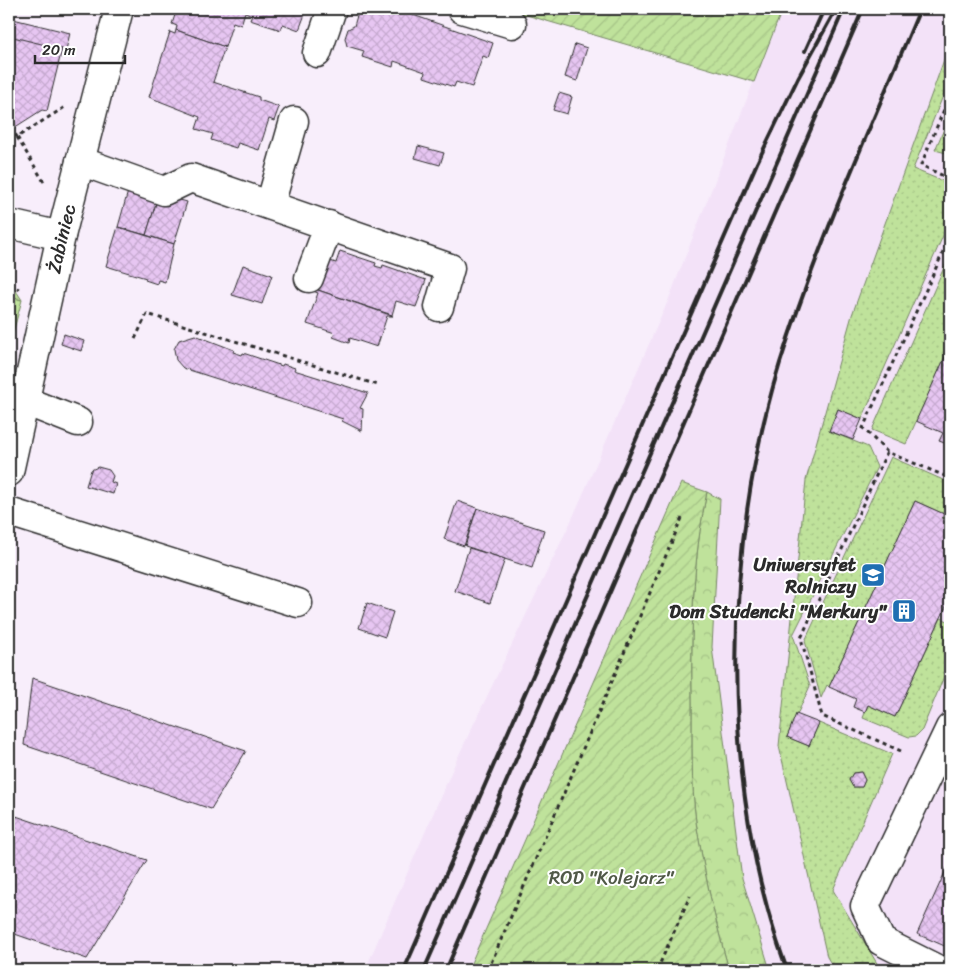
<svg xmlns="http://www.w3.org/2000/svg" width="959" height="979" viewBox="0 0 959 979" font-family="Sriracha,sans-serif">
<defs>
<pattern id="grass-dots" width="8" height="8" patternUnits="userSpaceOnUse" patternTransform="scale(1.25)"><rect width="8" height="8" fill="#bfe29b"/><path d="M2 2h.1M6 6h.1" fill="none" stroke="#a4c286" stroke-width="1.8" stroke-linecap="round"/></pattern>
<pattern id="forest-crowns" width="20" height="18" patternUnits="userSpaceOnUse" patternTransform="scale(1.25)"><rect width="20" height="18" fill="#bfe29b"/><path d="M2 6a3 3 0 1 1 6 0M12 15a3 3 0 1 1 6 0" fill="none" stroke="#a4c286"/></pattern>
<pattern id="garden-furrows" width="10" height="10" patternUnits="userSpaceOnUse" patternTransform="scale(1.25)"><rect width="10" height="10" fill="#bfe29b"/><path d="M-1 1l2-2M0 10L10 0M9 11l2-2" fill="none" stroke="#a4c286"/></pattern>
<pattern id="building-cross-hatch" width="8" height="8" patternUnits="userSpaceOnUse" patternTransform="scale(1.25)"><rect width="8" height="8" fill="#e7c6f2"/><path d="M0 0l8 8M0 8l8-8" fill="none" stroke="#c6aad0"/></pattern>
</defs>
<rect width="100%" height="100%" fill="#f8eefb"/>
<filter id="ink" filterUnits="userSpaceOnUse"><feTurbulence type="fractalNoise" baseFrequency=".02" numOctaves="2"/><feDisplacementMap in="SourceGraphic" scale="10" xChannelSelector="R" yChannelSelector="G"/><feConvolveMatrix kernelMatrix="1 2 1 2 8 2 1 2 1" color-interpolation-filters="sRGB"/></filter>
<g filter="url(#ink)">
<!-- built -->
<polygon fill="#f3e2f8" points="782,9 950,9 950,970 729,970 681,483 468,970 365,970 457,759 572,519 668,301"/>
<!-- grass -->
<g fill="url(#grass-dots)" stroke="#758663" fill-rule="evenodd">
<path d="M950,43V79L913,169L950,184V220L862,419L838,409L829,431L868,447L877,467L793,635L810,686L787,737L809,746L819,723L892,754L833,890L881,970H835L827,957L779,746L806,480L852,315ZM861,772L865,780L862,787H853L849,780L853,773Z"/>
<polygon points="950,115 950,154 935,150"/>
<polygon points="950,254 950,346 906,444 872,430"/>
<polygon points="9,280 22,300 9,297"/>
<polygon points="891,457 950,483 950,522 942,519 944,514 915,501 829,687 827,685 821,698 805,641"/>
<polygon points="941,618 950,622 950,662 922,730 916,736 909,737 863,718 868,705 895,717"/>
</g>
<!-- forest -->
<path fill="url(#forest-crowns)" stroke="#758663" d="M707,492L720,499L712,647L742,878L770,970H729C715,921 704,872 696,822C691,783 692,743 692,704C691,633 692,562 707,492Z"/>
<!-- garden -->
<g fill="url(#garden-furrows)" stroke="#758663">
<polygon points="506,9 757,9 780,15 754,82"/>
<path d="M681,483L707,492C692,562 691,633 692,704C692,743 691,783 696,822C704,872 715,921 729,970H468Z"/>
</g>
<!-- pitch -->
<polygon fill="#bfe29b" stroke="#758663" points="9,297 22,300 9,347"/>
<!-- building -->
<g fill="url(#building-cross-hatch)" stroke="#2b2b2b">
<polygon points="177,9 307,9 299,30 283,24 281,30 250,20 252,15 245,12 241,25 233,22 225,47 176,30 177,26 172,24"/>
<polygon points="359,9 396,9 493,43 488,58 483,56 472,87 456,82 454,87 424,77 425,72 394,61 393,67 362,57 364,51 347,46 345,38 348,29 354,26"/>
<polygon points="9,18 70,33 66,50 9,38"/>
<polygon points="176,30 225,47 213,82 259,97 259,100 279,107 274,121 269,119 259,150 238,143 236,148 211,140 213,134 196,129 200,117 149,97 170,32 175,34"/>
<polygon points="9,36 62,49 47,111 42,110 9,131"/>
<polygon points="575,44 587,48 577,81 565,77"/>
<polygon points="559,93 572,97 567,114 553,110"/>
<polygon points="418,146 444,153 440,165 415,158"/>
<polygon points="130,184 159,194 146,235 118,227"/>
<polygon points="159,194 187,202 174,244 146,235"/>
<polygon points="118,227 174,244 165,282 158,280 157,284 145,280 146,278 106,266"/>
<polygon points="340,251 376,263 375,266 382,268 383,265 426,280 416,307 396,301 392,315 315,289 325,259 336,263"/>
<polygon points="243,265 272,275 262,304 232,295"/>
<polygon points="315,289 393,316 387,316 377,347 350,338 349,343 333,337 335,333 307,324 318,293 313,291"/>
<polygon points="64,334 84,341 81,351 61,344"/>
<polygon points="195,335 234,350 233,352 242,355 243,353 282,366 283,364 295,368 294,370 368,393 360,408 363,409 362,431 342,421 343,419 183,368 176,360 174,349 179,340"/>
<polygon points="950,346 950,445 939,441 943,433 916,421"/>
<polygon points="838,409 862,419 853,440 829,431"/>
<polygon points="98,467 109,470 113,476 111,482 116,484 113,494 86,486 91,470"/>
<polygon points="457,501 477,508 464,546 444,539"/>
<polygon points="915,501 944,514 942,519 950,522 950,598 895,717 868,705 865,712 853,707 856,699 829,687"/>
<polygon points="477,508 544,530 532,568 465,546"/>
<polygon points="469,548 505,559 490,603 455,591"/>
<polygon points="367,603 393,612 385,637 359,628"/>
<polygon points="32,678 246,751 211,809 24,745"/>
<polygon points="796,714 819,723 809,746 787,737"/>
<polygon points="861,772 865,780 862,787 853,787 849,780 853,773"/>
<polygon points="16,816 147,860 87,959 9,932 9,880"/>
<polygon points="950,861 950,947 947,945 947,947 917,934"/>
</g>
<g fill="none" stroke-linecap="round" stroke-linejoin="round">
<defs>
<g id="minor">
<polyline points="462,9 512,24"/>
<polyline points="317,53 332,9"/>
<polyline points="80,161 164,191 191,178 450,268 439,307"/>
<polyline points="270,205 294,121"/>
<polyline points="9,224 61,236"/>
<polyline points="309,278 329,225"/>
<polyline points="25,401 78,422"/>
<path id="s1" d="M9,472L61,236L119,9"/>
<polyline points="9,512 298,603"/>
<polyline points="939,970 881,941 865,906 950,728"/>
</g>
</defs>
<!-- minor casing -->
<use href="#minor" stroke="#2b2b2b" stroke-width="31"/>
<!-- path -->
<g stroke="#2b2b2b" stroke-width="3" stroke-dasharray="4 4" stroke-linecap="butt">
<polyline points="950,95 921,165 950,179"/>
<polyline points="9,141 17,137 12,129"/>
<polyline points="44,182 17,137 65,107"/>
<polyline points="9,286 19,289"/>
<polyline points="135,339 147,314 378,385"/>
<polyline points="887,452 863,428 950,237"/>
<polyline points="948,604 950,605"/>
<polyline points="901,751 822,716 801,638 887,452 950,478"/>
<polyline points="488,970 682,518"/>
<polyline points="657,970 690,896"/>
</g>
<!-- minor -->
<use href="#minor" stroke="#fff" stroke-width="28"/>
<!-- rail -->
<g stroke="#2b2b2b" stroke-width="4">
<polyline points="805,51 824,9"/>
<polyline points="404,970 757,163 798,78 836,9"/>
<polyline points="424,970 844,9"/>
<polyline points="446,970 863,9"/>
<path d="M787,970C719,785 722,551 780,363C818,242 871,126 920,9"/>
</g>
</g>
</g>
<!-- icons -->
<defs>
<symbol id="university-square" viewBox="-11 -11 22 22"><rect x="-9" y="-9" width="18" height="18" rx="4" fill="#1f6fb2" stroke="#fff"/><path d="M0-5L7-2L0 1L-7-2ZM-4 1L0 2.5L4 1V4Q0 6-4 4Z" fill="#fff"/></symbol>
<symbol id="building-square" viewBox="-11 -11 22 22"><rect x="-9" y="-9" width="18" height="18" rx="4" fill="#1f6fb2" stroke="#fff"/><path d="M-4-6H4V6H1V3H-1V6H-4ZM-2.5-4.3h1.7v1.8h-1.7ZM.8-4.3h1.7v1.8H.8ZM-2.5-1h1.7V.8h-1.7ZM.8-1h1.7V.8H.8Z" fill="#fff"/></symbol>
</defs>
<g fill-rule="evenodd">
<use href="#university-square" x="859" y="561" width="28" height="28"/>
<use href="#building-square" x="890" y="597" width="28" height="28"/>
</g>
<g text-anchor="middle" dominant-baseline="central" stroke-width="4" stroke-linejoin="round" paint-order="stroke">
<!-- street labels -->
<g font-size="19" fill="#2b2b2b" stroke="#fff">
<text stroke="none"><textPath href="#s1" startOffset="239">Żabiniec</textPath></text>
</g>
<!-- poi labels -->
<g font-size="19" font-weight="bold" fill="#2b2b2b" stroke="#fff" text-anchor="end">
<text x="856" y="564">Uniwersytet<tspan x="856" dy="22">Rolniczy</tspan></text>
<text x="886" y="611">Dom Studencki "Merkury"</text>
</g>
<!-- park labels -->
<g font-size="19" fill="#505947" stroke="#fff">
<text x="611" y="877">ROD "Kolejarz"</text>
</g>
</g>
<!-- margin -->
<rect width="959" height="979" fill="none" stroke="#fff" stroke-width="30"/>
<rect x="15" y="15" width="929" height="949" fill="none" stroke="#2b2b2b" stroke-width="2" filter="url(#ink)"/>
<!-- scale -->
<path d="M35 55v8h90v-8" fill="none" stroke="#2b2b2b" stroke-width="2.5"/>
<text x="42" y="55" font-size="15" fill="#2b2b2b" stroke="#ffffff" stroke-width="4" paint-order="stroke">20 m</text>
</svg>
